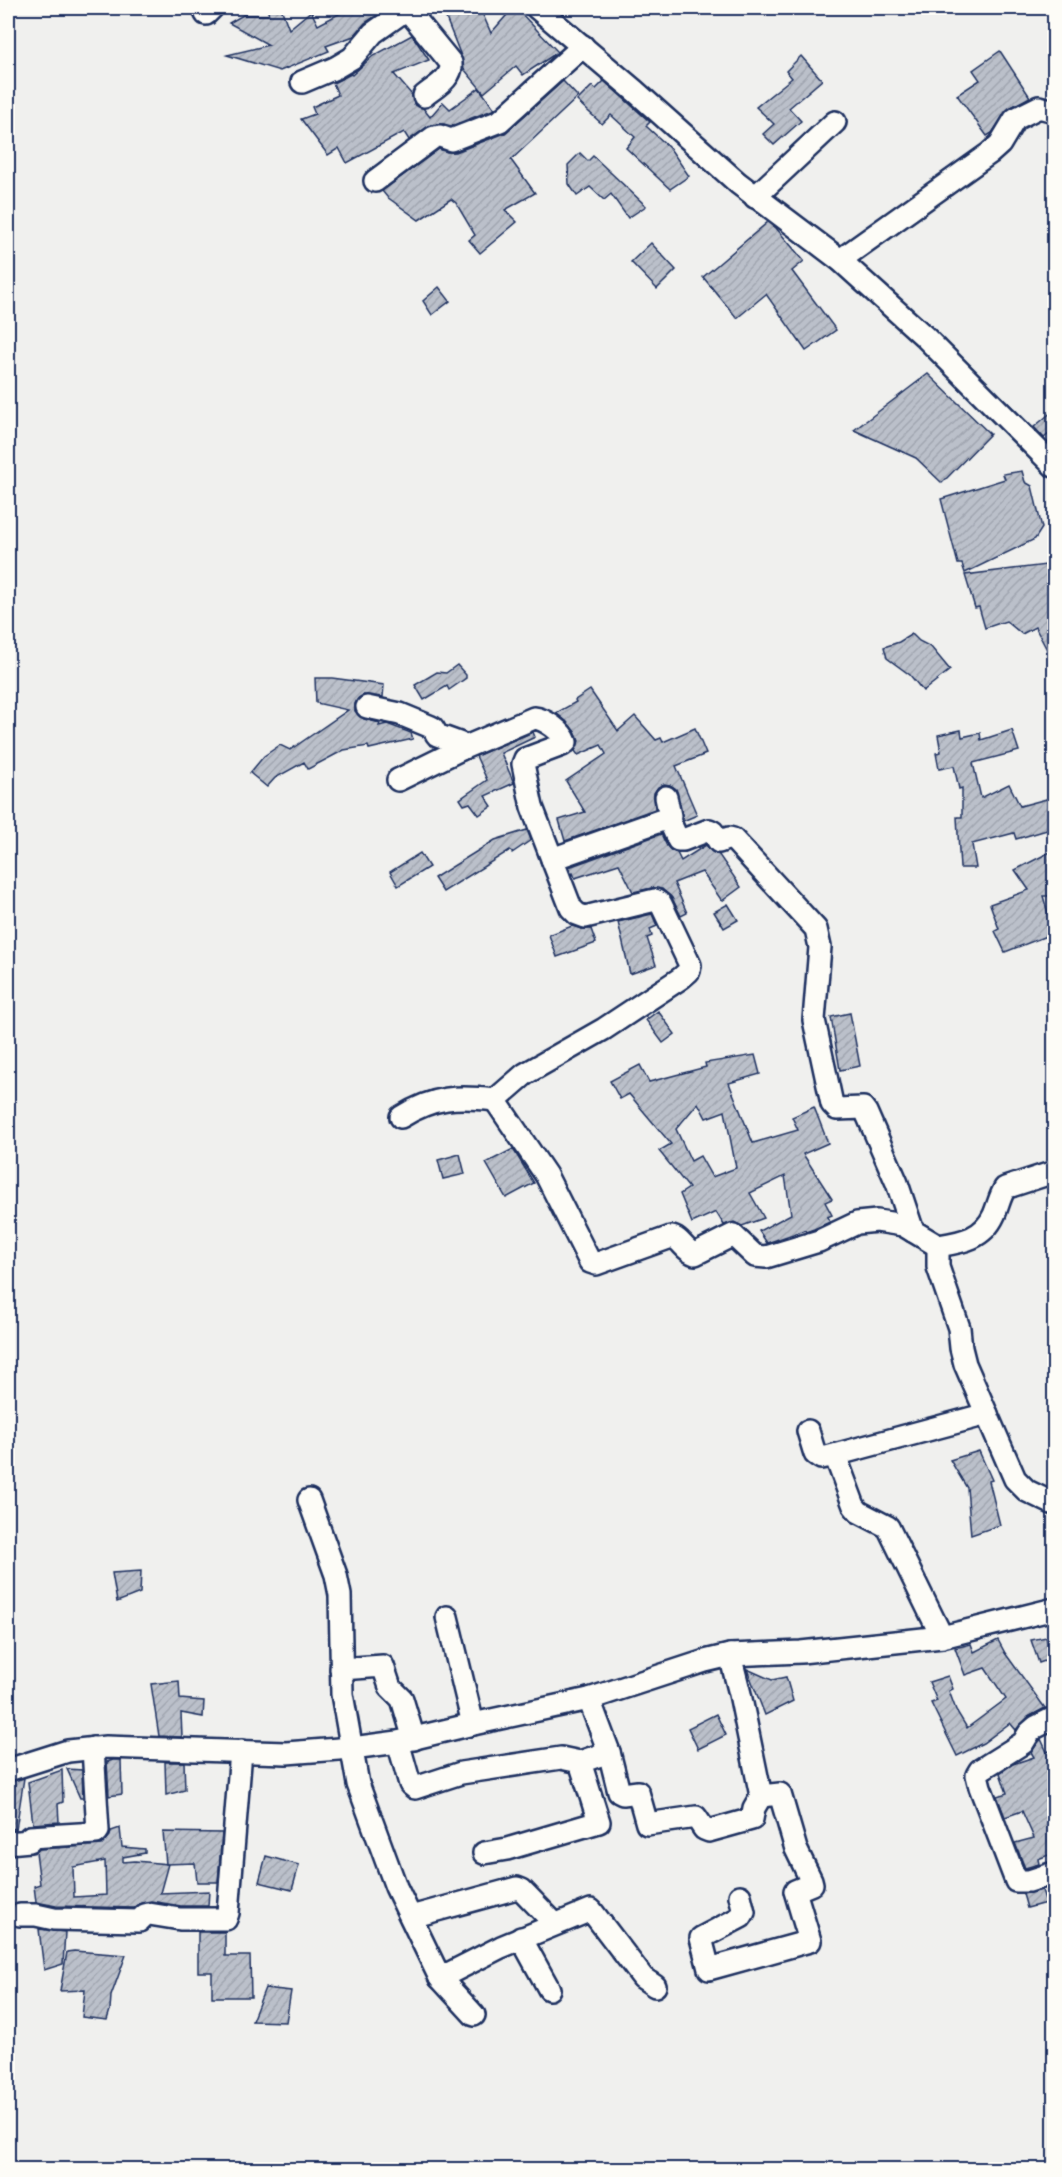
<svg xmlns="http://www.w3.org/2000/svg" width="1062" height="2177" viewBox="0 0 1062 2177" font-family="Caveat,sans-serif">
<defs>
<pattern id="building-hatch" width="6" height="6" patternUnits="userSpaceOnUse" patternTransform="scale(1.5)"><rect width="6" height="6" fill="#bbc0ca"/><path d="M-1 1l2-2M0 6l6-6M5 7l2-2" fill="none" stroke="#a0a5b0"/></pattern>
</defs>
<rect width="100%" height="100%" fill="#f0f0ee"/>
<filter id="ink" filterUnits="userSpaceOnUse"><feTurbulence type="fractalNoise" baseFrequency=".0167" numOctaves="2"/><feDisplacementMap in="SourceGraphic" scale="12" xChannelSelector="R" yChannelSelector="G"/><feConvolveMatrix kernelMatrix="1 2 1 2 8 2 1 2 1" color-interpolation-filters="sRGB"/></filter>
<g filter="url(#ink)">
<!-- building -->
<g fill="url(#building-hatch)" stroke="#1b2f5e" stroke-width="1.5" fill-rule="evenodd">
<polygon points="267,8 281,8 289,29 311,11 318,25 350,8 383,8 384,10 365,23 354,36 326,46 329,51 280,71 227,55 269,45 229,23 243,15 269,15"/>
<polygon points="442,8 480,8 491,33 513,8 516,8 558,52 523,75 516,66 484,93 464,69 461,56"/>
<polygon points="412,35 429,60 394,74 412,95 414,104 423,108 430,117 443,102 450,109 479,88 495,109 451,126 444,124 431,125 409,140 404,132 347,163 339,148 328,155 301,119 315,114 312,107 338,95 333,83 351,74 352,75 373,56"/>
<polygon points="1000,51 1030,97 1009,108 992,133 987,136 957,95 980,80 973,70"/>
<polygon points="801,56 822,80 789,108 801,121 774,145 763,134 774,124 756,107 792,78 786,71"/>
<polygon points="563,81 578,97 511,160 535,193 505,210 517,222 480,253 469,240 475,235 456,203 451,199 419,220 387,197 382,191 439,149 447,152 456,152 505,133"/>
<polygon points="604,81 650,122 646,126 669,147 689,176 670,189 626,148 635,137 611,115 602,124 577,101 592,86 596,89"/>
<polygon points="580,153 588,161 593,156 646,206 628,218 611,194 604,200 590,187 577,196 569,184 568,165"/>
<polygon points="768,222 776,228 804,261 792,271 836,330 806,351 766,294 737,318 703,277"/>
<polygon points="651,243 676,270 657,289 631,262"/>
<polygon points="439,287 450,301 432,315 423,301"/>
<polygon points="928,374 990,434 942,483 916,458 854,430"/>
<polygon points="1054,410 1054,430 1044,438 1034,427"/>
<polygon points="1022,471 1025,482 1032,486 1042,528 1035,539 965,573 962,564 958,564 941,499 1005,479 1003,474"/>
<polygon points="1054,564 1054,663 1035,627 1022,634 1006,621 985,628 979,607 975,608 965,575"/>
<polygon points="912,634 919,641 931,647 950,670 923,691 910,675 887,658 884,647 899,642"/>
<polygon points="457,665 466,675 466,678 449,690 447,686 424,700 415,685 437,672 446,673"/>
<polygon points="315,678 332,678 384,685 383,697 363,695 355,704 355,711 364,719 380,723 379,726 387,724 411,733 413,739 369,749 368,746 344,750 308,769 304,762 275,778 267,787 250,773 264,756 280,745 290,750 348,710 316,703"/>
<polygon points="590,690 618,731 635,716 656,740 661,738 663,742 695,728 706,754 676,766 697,815 683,821 676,789 670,785 664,784 658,787 654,793 655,809 565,841 559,820 585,812 566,781 606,754 601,745 578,755 575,751 579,741 575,732 566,721 556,713 576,702 575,700"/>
<polygon points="961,730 962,737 980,733 981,740 1012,730 1019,751 973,763 981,798 1009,784 1020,806 1054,797 1054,828 1016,839 1014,833 972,844 976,868 960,868 957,817 962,817 962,788 959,789 954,766 939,769 936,753 941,752 938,735"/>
<polygon points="533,732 535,737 501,753 514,783 485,796 492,806 479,815 470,803 464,805 460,799 487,780 476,756"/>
<polygon points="527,830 531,840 512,853 510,850 443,892 434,878 495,840"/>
<polygon points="661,834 667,846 671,850 677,853 681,861 706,845 712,852 719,855 741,887 722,901 702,872 674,883 687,913 681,916 672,898 662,889 652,888 633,892 619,864 575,878 573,873 571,874 569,867"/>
<polygon points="1054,850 1054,896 1043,896 1054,933 1005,952 995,931 999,929 990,904 1029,890 1015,870"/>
<polygon points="420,853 429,867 398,886 390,872"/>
<polygon points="728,904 738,920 724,928 714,912"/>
<polygon points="652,914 657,926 650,929 652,936 647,938 656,965 630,974 618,922"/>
<polygon points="572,926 581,929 591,929 596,943 557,957 549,935"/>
<polygon points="658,1011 675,1034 663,1043 646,1020"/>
<polygon points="850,1013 860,1066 840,1070 831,1017"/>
<path d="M755,1055L760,1074L729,1083L753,1143L798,1130L792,1117L814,1107L828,1143L803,1154L832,1199L825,1202L832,1215L827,1217L830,1222L814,1229L806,1232L805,1230L767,1243L759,1231L791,1214L785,1176L750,1193L764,1218L742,1226L734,1222L724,1225L716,1212L692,1223L680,1194L689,1188L659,1151L671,1144L629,1094L620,1099L610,1081L640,1065L649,1082L706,1067L705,1063ZM698,1103L706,1118L725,1111L736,1168L712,1177L700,1156L691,1161L676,1129Z"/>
<polygon points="513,1149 534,1183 506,1198 486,1163"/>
<polygon points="460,1154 465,1174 443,1179 438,1160"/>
<polygon points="979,1451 992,1480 989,1481 1000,1525 971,1535 967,1488 950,1460"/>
<polygon points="141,1571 140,1593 117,1602 112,1573"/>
<polygon points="1046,1637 1053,1658 1039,1663 1031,1640"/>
<polygon points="998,1640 1005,1653 1045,1708 1028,1717 1016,1730 1010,1723 983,1743 957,1756 931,1703 937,1701 929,1682 948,1676 953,1689 949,1691 956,1710 967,1728 1006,1699 985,1668 965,1675 955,1648 971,1644 974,1652"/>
<polygon points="747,1669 772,1680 786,1677 793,1701 765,1715"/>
<polygon points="179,1681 180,1699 204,1701 203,1717 181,1713 182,1737 159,1736 151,1684"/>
<polygon points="716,1714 726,1735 698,1749 688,1728"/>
<polygon points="1041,1739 1047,1752 1054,1749 1054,1853 1038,1859 1039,1864 1025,1868 1015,1843 1034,1838 1022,1811 1005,1817 997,1796 1007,1793 1000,1773 1013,1764 1034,1757 1031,1752"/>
<polygon points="113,1760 121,1760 122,1794 109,1796 107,1762"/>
<polygon points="165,1762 184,1762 185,1790 166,1795"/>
<polygon points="67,1769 82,1770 83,1798 80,1798"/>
<polygon points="62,1770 63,1802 58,1804 59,1822 33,1824 28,1782"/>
<polygon points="24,1778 16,1829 8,1828 8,1782"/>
<path d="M120,1828L122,1847L145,1849V1853L123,1857V1862L135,1861L168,1864L160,1893L209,1891L208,1906H181L151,1901L141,1903L134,1908L56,1906L36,1902L34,1886L40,1884L36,1852L39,1849L102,1845L110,1836L111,1831ZM105,1861L106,1895L74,1897L73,1867Z"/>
<polygon points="163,1832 222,1833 218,1882 197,1882 195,1863 166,1864"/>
<polygon points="266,1856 299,1865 292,1890 259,1882"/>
<polygon points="1042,1890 1046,1903 1027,1908 1023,1894"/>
<polygon points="39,1929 65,1932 63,1964 44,1970"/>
<polygon points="198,1932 225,1932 225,1956 250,1956 251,1997 212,1997 212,1972 198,1972"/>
<polygon points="74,1951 126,1955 111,1996 110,2010 107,2020 82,2017 85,1990 60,1991 67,1952"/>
<polygon points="265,1988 291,1991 286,2022 252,2021"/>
</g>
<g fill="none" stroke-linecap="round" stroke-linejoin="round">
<defs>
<g id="street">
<polyline points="537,8 635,91 738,183 840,260 924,336 1054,466"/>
<path d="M407,9L451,63C453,78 435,87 424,96"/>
<polyline points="206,14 212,8"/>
<polyline points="302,82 335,68 352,58 373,33 407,9 406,8"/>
<polyline points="375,181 434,137 440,136 451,140 500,121 583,46"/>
<polyline points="755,197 835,122"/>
<polyline points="840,260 990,153 1000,144 1015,119 1039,107 1054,111"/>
<path d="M367,707L400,714L429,726L433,728L437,735L459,743L461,749L534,718C545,719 562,731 566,742L562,745L525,759L523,764L532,807L571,908L577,914L585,917L655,900L661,904L690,965L689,971L681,978L604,1029L525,1074L495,1100L546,1175L590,1262L596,1264L671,1237C681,1238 684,1251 695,1254L733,1235L755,1256L766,1257L819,1241L857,1223L877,1221L903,1225L938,1246"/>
<polyline points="398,780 461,749"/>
<polyline points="668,818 678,840 683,840 709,830 713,832 719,842 729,838 733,839 816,929 820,947 814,1020 832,1104 837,1109 863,1108 866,1112 897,1183 913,1231"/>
<polyline points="552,859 668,818 670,816 666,797"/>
<path d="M401,1117C434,1096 458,1096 495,1100"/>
<path d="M1054,1172L1005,1188C1000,1196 998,1206 994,1215C983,1239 962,1242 938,1246V1267L959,1328L961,1348L965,1364L1015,1479L1027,1491L1054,1504"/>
<polyline points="808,1431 815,1454 821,1458 827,1457 987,1414"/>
<polyline points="835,1455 854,1506 859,1512 888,1527 942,1637"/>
<polyline points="309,1500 336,1575 340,1595 342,1694 358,1784 396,1887 440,1978 474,2015"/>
<polyline points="447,1617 473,1724"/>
<polyline points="730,1655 740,1694 761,1796 780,1794 796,1849 811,1880 812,1884 795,1891 810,1941 709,1969 701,1938 741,1917 744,1912 740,1896"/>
<polyline points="341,1669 383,1666 390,1687 402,1699 414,1739"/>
<polyline points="589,1699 609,1752 619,1792 623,1794 638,1792 647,1824 696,1817 704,1829 709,1831 752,1819 754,1808 761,1796"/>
<polyline points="1054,1718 1036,1727 1029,1733 1023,1743 980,1770 977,1775 980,1787 1016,1881 1029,1881 1054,1873"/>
<polyline points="398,1742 410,1784 415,1788 461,1773 561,1758 580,1762"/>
<polyline points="8,1770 68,1751 106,1747 286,1753 352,1748 398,1742 473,1724 589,1699 705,1661 730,1655 801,1652 942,1637 1054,1609"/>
<polyline points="8,1843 30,1841 30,1837 96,1833 98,1831 93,1748"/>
<polyline points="484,1853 507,1849 599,1822 580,1762 609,1752"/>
<polyline points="20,1915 36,1915 54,1919 139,1921 145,1915 149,1914 180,1919 226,1919 228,1913 241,1751"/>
<polyline points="411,1917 517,1888 522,1890 555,1924"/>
<polyline points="521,1938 549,1989"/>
<polyline points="440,1978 501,1947 591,1910 643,1978 655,1986"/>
</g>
</defs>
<!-- street casing -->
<use href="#street" stroke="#1b2f5e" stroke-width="26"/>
<!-- street -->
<use href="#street" stroke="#fdfcf7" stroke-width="21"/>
</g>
</g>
<!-- margin -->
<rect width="1062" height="2177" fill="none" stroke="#fdfcf7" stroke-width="30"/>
<rect x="15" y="15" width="1032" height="2147" fill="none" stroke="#1b2f5e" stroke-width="2" filter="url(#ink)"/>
</svg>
